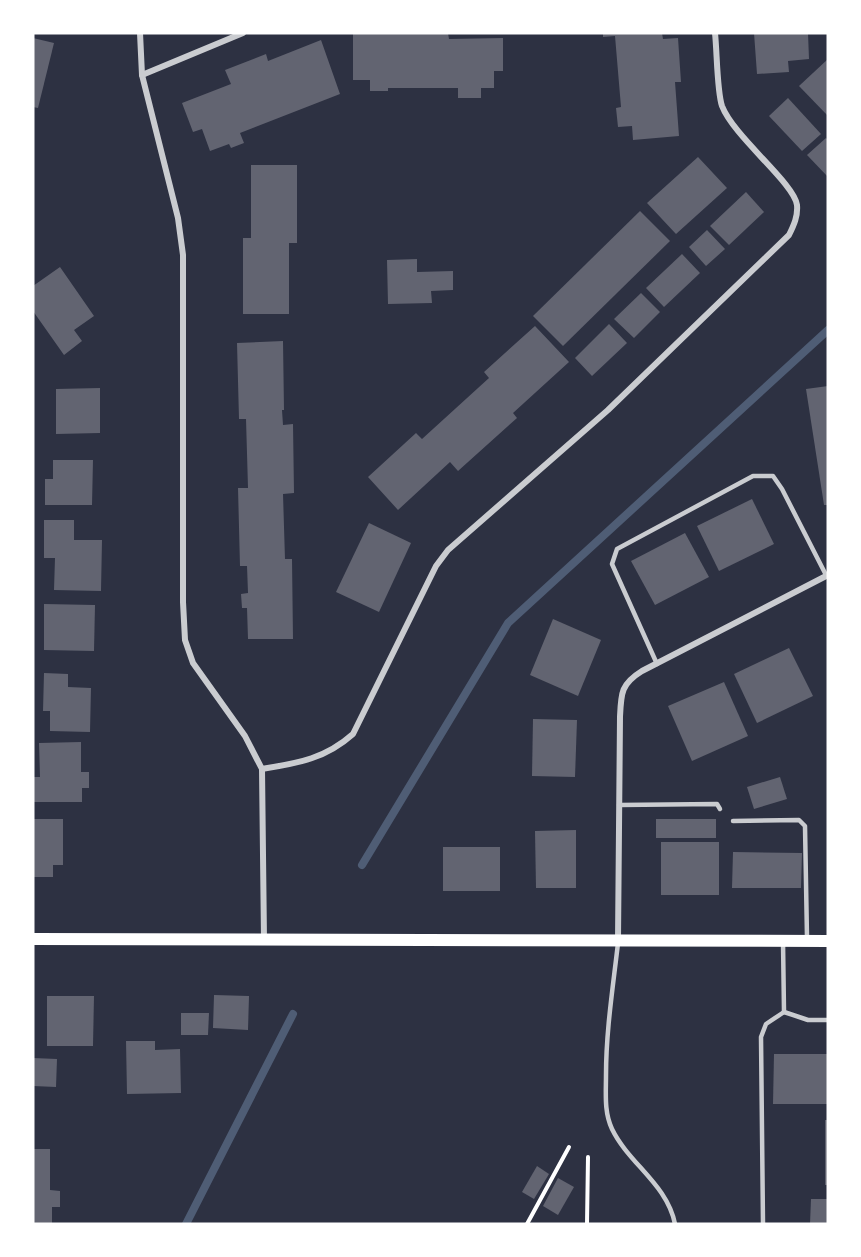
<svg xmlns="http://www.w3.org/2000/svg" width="861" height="1257" viewBox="0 0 861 1257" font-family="'IBM Plex Sans',sans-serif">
<rect width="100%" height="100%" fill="#2d3142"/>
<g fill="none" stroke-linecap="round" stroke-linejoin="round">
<!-- stream -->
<g stroke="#4f5d75" stroke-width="8">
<polyline points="362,865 508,623 828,330"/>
<polyline points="186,1224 293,1014"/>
</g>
</g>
<!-- building -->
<g fill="#626471">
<polygon points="353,33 448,33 449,39 503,38 503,71 494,71 494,88 481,88 481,98 458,98 458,88 388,88 388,91 370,91 370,80 353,80"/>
<polygon points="603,33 662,33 663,39 678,38 681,82 675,82 679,136 633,140 632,126 618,127 616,108 621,107 615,36 603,37"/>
<polygon points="754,33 808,33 809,59 788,61 789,72 757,74"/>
<polygon points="33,38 54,43 38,108 33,107"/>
<polygon points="321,40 340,94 240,133 244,143 231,148 229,144 210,151 202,129 193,132 182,103 231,84 225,70 266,54 268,61"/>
<polygon points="828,59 828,116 799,86"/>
<polygon points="788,98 821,134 802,151 769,116"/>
<polygon points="826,138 828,140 828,177 807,155"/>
<polygon points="698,157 727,188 676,234 647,203"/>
<polygon points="251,165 297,165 297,243 289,243 289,314 243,314 243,238 251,238"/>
<polygon points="746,192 764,212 729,245 710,226"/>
<polygon points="640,211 670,241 563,346 533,316"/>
<polygon points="707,230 725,249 706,266 689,247"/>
<polygon points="682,254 700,273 664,307 646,288"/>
<polygon points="417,259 417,272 453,271 453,290 431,291 432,303 388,304 387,260"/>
<polygon points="60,267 94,316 74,330 82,341 64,355 33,311 33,286"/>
<polygon points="641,293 660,312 634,338 614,319"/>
<polygon points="609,324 627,343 592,376 575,358"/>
<polygon points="535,326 569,362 513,413 517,418 458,471 450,462 398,510 368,477 416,433 422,439 489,378 484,372"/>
<polygon points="283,341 284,410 282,410 283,425 293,424 294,493 283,494 285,559 292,559 293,639 248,639 247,608 242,608 241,594 248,593 247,566 240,566 238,488 248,488 246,419 239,419 237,343"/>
<polygon points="828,386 828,505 824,505 806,389"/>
<polygon points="100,388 100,433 56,434 56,389"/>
<polygon points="53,460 93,460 92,505 45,505 45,479 53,479"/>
<polygon points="752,499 774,544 719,571 697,526"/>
<polygon points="44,520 74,520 74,540 102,540 101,591 54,590 55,558 44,558"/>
<polygon points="369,523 411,543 379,612 336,592"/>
<polygon points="685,533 709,577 655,605 631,561"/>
<polygon points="44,604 95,605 94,651 44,650"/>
<polygon points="553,619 601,640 578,696 530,675"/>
<polygon points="789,648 813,696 757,723 734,674"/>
<polygon points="44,673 68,674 68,687 91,688 90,732 50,731 50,711 43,711"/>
<polygon points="724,682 748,736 692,761 668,706"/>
<polygon points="533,719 577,720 575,777 532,776"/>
<polygon points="81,742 81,772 89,772 89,788 82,788 82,802 33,802 33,777 40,777 39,743"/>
<polygon points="780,777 787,799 754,809 747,787"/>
<polygon points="33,819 63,819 63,865 53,865 53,877 33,877"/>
<rect x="656" y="819" width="60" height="19"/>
<polygon points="576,830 576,888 536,888 535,831"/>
<rect x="661" y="842" width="58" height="53"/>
<rect x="443" y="847" width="57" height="44"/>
<polygon points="733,852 802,853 801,888 732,888"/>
<polygon points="214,995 249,996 248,1030 213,1028"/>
<polygon points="47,996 94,996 93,1046 47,1046"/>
<polygon points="181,1013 209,1013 208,1035 181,1035"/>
<polygon points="126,1041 155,1041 155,1050 180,1049 181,1093 127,1094"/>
<polygon points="774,1054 828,1054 828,1104 773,1104"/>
<polygon points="33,1058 57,1059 56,1087 33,1086"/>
<rect x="825" y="1120" width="3" height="65"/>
<polygon points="33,1149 50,1149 50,1190 60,1191 60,1207 52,1207 52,1224 33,1224"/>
<polygon points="537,1166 549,1174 534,1199 522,1192"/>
<polygon points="558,1178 574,1187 558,1215 543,1206"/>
<polygon points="811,1199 828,1199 828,1224 810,1224"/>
</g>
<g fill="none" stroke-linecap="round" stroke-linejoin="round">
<!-- path -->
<g stroke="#fff" stroke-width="4">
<polyline points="527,1224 569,1147"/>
<polyline points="587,1224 588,1157"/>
</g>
<!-- service -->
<g stroke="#caccd0" stroke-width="4.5">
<polyline points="657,664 612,564 617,549 753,476 773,476 782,489 826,575"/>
<polyline points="619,805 717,804 720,809"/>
<polyline points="733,821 799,820 805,826 807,938"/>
<polyline points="783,941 784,1012"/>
<path d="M618,943C613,987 606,1031 606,1075C606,1094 604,1112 612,1129C629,1164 667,1184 675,1224"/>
<polyline points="784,1012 808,1020 828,1020"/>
<polyline points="763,1224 761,1037 766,1024 784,1012"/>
</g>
<!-- minor -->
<g stroke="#caccd0" stroke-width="6">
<polyline points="140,33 142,75 178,218 183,255 183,602 185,640 193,663 245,736 262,769 264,940"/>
<polyline points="142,75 243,33"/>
<path d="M262,769C298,763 325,759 353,734L436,566L448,550L608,410L789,235C794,225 798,216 797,205C794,183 734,137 722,106C717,92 717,51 715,33"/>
<path d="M618,940L620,717C621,693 621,684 642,671L828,575"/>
</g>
<!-- secondary -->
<polyline stroke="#fff" stroke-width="12" points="33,939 828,941"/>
</g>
<!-- border -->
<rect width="861" height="1257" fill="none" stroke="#ffffff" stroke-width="69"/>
</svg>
